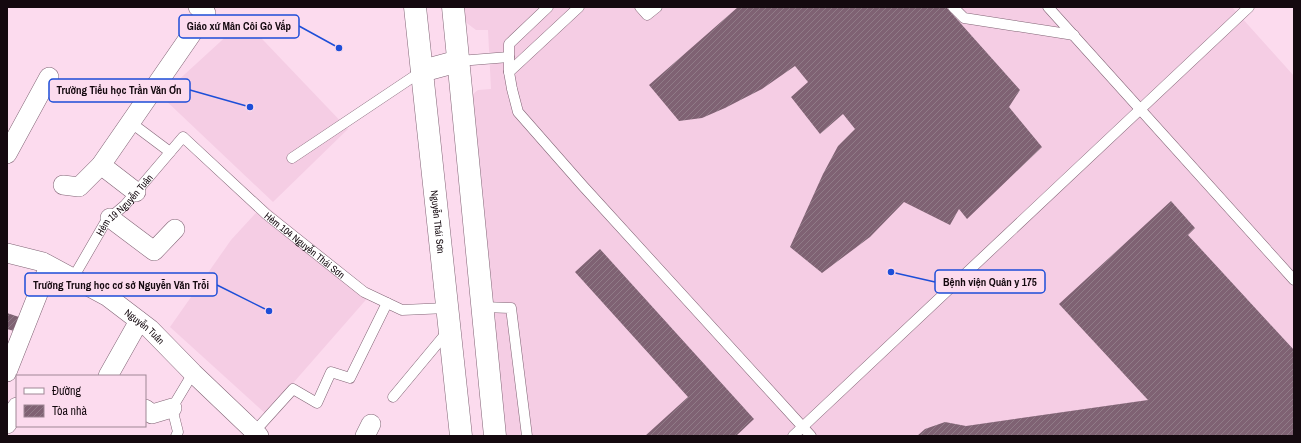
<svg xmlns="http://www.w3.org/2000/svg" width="1301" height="443" viewBox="0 0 1301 443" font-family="'Archivo Narrow',sans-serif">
<defs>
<pattern id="building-hatch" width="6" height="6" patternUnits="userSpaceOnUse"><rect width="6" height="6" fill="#7f6273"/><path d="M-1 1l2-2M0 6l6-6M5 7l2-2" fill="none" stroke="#907b87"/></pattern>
</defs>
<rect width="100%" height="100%" fill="#fcdbee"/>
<!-- built -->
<g fill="#f5cde4">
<polygon points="462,7 1232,7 1294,76 1294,436 504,436 469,97 478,90 491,89 488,30 476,30 464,21"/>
<polygon points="244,20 348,129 273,202 161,96"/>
<polygon points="264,204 371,294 266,414 170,327 231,240"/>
</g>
<!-- building -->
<g fill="url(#building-hatch)">
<polygon points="738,7 946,7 1020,90 1009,107 1042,147 967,219 959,209 950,225 904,202 870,237 822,273 790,247 823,174 838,146 855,129 843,114 820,134 791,97 808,82 795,66 762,89 725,108 702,118 679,121 649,85"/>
<polygon points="1171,201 1195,228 1188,235 1294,350 1294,436 917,436 925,429 945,422 966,426 1148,400 1059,304"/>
<polygon points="600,249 754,419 736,436 645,436 688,397 575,272"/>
<polygon points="7,313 19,317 14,331 7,329"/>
</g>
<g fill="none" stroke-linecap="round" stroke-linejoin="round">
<defs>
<g id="lane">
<polyline points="579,7 509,72 512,89 518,112 583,186 811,436"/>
<polyline points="640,7 647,15 657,7"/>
<polyline points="953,7 964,18 1074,35"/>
<polyline points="1048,7 1294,280"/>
<polyline points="459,61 509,57"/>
<polyline points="509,72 509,44 548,7"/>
<polyline points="130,122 170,152"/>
<polyline points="292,158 422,71"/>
<path id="s1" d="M73,278L106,221L125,205L183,137L266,214L364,292L402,310L447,308"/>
<polyline points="483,307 511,308 527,436"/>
<polyline points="393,397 448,331"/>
<polyline points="255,431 293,389 317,403 331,372 350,378 387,303"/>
<polyline points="176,436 178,432 172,408 193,373"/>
<polyline points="793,436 1249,7"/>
</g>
<g id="street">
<polyline points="7,154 49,77"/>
<polyline points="101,165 136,192"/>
<polyline points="63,185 79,187 101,165 206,13 198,7"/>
<polyline points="110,218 154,251 175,229"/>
<path id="s2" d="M7,253L43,262L108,297L150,329L193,373L259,436"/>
<polyline points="7,372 49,266"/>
<polyline points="108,376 139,321"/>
<polyline points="145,409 152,414 172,408"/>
<polyline points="7,424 17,407"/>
<polyline points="365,436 371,424"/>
</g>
<g id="primary">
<path id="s3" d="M415,7L461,436"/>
<polyline points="453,7 495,436"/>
<polyline points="422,71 459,61"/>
</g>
</defs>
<!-- lane casing -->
<use href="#lane" stroke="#816475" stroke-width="11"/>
<!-- street casing -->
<use href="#street" stroke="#816475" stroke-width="20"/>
<!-- primary casing -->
<use href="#primary" stroke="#816475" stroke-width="23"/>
<!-- lane -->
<use href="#lane" stroke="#fff" stroke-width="10"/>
<!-- street -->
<use href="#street" stroke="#fff" stroke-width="19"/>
<!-- primary -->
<use href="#primary" stroke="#fff" stroke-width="22"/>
</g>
<g text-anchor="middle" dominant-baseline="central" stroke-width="3.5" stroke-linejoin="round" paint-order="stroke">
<!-- street labels -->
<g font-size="10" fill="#14090f" stroke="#fcdbee">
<text stroke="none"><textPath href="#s1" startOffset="90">Hẻm 19 Nguyễn Tuân</textPath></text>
<text stroke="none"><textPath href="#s3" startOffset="216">Nguyễn Thái Sơn</textPath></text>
<text stroke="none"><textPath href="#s1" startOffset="343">Hẻm 104 Nguyễn Thái Sơn</textPath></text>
<text stroke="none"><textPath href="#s2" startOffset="158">Nguyễn Tuân</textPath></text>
</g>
</g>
<!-- callouts -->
<path fill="none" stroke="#1d4ed8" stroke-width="1.5" d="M339 48L299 26M250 107L190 90M891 272L935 282M269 311L217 285"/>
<g fill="#1d4ed8" stroke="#fcdbee" stroke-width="1.5">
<circle cx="339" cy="48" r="4"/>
<circle cx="250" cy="107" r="4"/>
<circle cx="891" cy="272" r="4"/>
<circle cx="269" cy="311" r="4"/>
</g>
<g fill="#fcdbee" stroke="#1d4ed8" stroke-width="1.5">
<rect x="179" y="15" width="120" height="23" rx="4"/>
<rect x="49" y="79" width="141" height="23" rx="4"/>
<rect x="935" y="270" width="110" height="23" rx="4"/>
<rect x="25" y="273" width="192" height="23" rx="4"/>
</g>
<g font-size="11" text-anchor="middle" font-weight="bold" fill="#14090f">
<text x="239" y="30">Giáo xứ Mân Côi Gò Vấp</text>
<text x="119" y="94">Trường Tiểu học Trần Văn Ơn</text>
<text x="990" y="286">Bệnh viện Quân y 175</text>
<text x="121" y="289">Trường Trung học cơ sở Nguyễn Văn Trỗi</text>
</g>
<!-- border -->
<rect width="1301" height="443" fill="none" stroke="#14090f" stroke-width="16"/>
<!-- legend -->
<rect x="16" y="375" width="130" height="52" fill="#fcdbee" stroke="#9f8795"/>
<rect x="24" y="388" width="20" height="6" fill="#ffffff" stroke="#9f8795"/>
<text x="52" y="395" font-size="12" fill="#14090f">Đường</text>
<rect x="24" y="405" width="20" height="12" fill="url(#building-hatch)" stroke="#9f8795"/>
<text x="52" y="415" font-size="12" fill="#14090f">Tòa nhà</text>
</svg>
